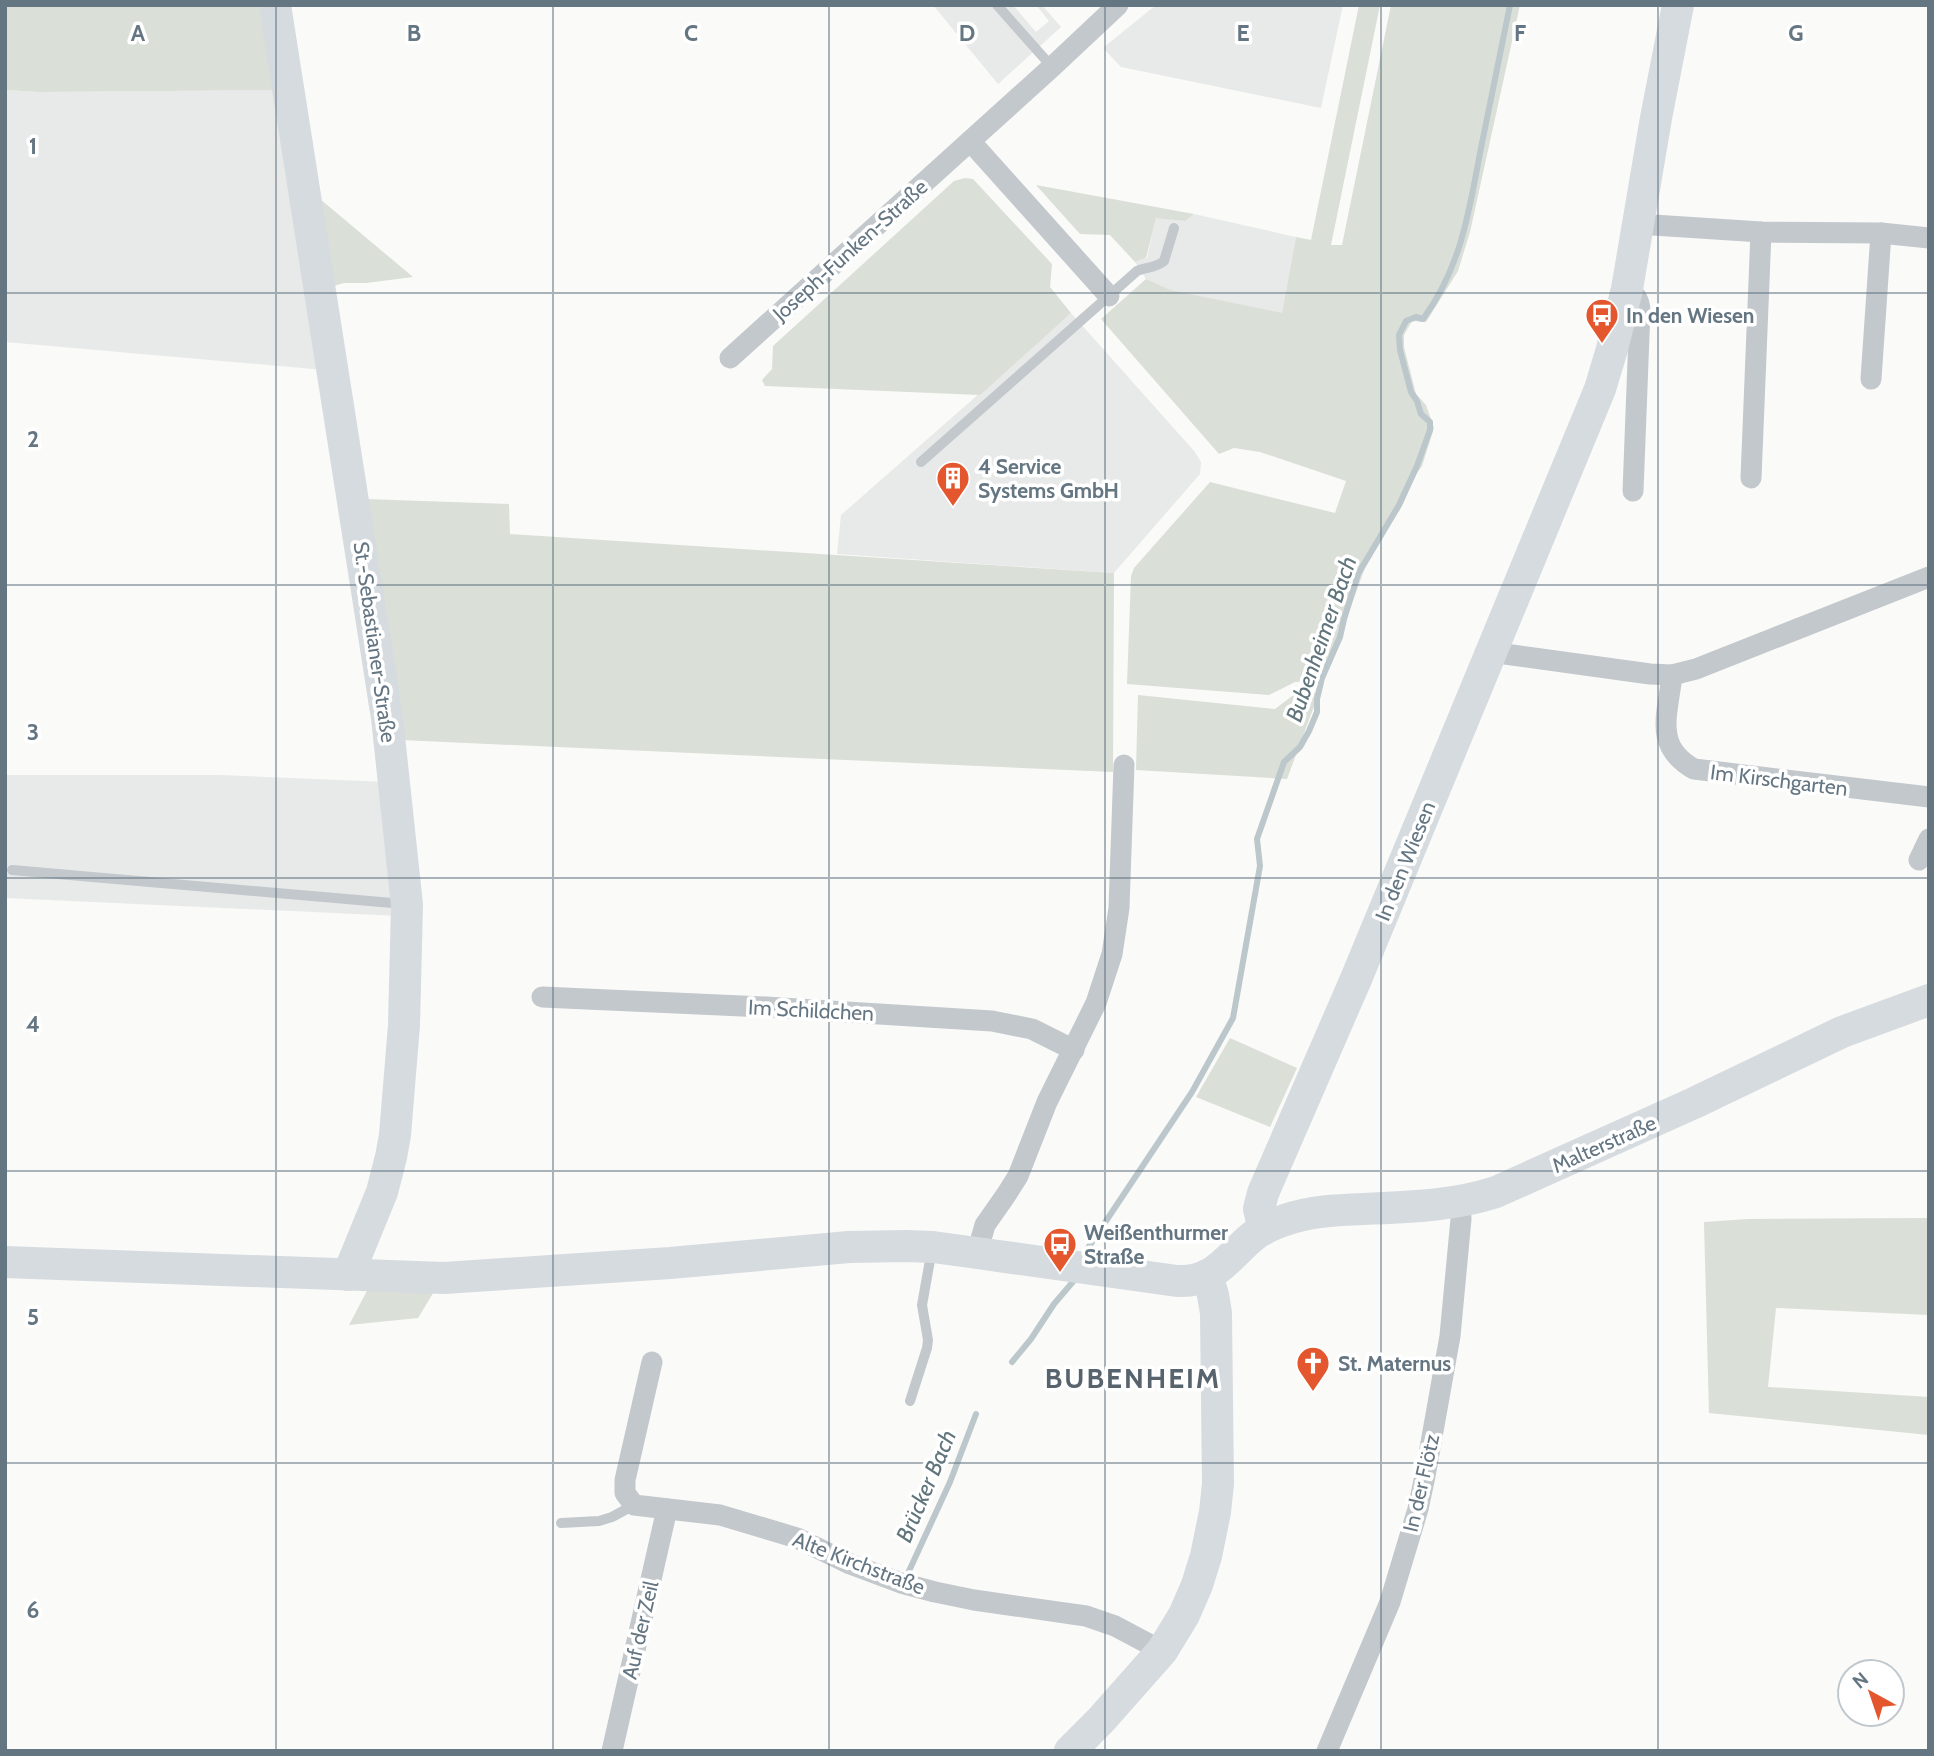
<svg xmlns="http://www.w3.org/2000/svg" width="1934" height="1756" viewBox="0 0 1934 1756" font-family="Cabin,sans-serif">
<rect width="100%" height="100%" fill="#fafaf8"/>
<!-- built -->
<g fill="#e8e9e9">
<polygon points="933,5 1013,5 1036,32 1049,21 1036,5 1042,5 1061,27 998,84"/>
<polygon points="1156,5 1343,5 1321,108 1121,67 1103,48"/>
<polygon points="5,90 39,92 279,90 324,370 5,342"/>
<polygon points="1194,214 1296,237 1282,314 1171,290 1146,279 1135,262 1147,258 1156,217 1184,221"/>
<polygon points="1071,313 1195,452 1201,462 1200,474 1114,573 837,554 841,515"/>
<polygon points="5,775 220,775 388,782 400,916 5,898"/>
</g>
<!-- green -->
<g fill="#dadfd7">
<polygon points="5,5 266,5 279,90 39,92 5,90"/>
<polygon points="1359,5 1380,5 1331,245 1342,245 1391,5 1520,5 1470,232 1458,271 1426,322 1412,321 1404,335 1404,347 1416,394 1426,405 1434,428 1422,466 1414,477 1403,504 1366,565 1323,683 1313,681 1295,682 1269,695 1127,684 1131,576 1134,568 1210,482 1335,513 1346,481 1260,452 1234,448 1219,454 1101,319 1146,279 1171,290 1282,313 1296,237 1311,240"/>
<polygon points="965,178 973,179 1052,264 1050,287 1071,313 980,395 765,386 762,380 772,369 773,346 954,181"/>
<polygon points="1036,185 1194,214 1185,221 1156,218 1146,258 1135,262 1110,235 1080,234"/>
<polygon points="314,194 413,277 366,283 344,283 330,287"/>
<polygon points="365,499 509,504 510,534 1114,573 1113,772 401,740"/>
<polygon points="1296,693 1319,693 1287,779 1136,770 1138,695 1275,709"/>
<polygon points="1230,1038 1297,1068 1270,1127 1196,1097"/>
<polygon points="1929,1218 1929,1315 1776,1308 1768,1387 1929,1397 1929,1435 1709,1413 1704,1222 1748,1219"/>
<polygon points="368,1289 435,1290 418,1318 349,1325"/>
</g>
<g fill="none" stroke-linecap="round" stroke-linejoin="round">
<!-- stream -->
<g stroke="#bbc7cb" stroke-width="6">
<path d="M1084,1257L1088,1248L1192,1092L1233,1018L1260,866L1257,839L1284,762L1300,747L1309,731L1317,712V699L1322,678L1340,637L1344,619L1358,574L1399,505L1417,466L1430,430V422L1421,414L1417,401L1411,392L1400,350L1399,335L1406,321L1416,317L1423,319C1462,266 1469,210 1481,148C1491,100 1500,53 1510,5"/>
<polyline points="1012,1362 1031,1339 1054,1304 1077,1277"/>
<polyline points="909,1571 950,1482 976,1414"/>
</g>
<!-- lane -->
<g stroke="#c3c8cc" stroke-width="10">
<polyline points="997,5 1052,67"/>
<path d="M921,462L1137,271C1146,267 1156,268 1164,261L1174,228"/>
<polyline points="12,870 404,904"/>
<polyline points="910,1401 927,1348 928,1340 922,1305 932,1249"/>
<polyline points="561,1523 599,1521 612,1517 634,1505"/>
</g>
<!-- street -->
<g stroke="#c3c8cc" stroke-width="21">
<polyline points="970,141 1109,296"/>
<polyline points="1638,224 1761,232 1881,233 1929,238"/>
<path d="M1627,289C1636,295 1639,299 1640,310L1633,491"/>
<polyline points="730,358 1052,67 1118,5"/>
<polyline points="1871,379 1881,233"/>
<polyline points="1751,478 1761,232"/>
<polyline points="1490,652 1650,674 1672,675 1696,669 1929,577"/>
<path d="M1672,675C1668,714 1653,746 1694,769L1929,797"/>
<polyline points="1919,860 1929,839"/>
<polyline points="542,997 766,1007 992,1021 1032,1029 1074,1050"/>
<polyline points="977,1253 985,1225 1006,1195 1018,1176 1047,1102 1096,1003 1112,954 1119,908 1124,765"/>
<polyline points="652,1362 625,1480 625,1493 634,1505 720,1515 797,1538 850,1564 901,1583 935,1592 974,1600 1086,1616 1115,1626 1162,1651"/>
<polyline points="612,1751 667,1509"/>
<polyline points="1327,1751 1390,1602 1418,1509 1425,1476 1450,1336 1461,1219 1460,1202"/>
</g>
<!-- secondary -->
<g stroke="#d6dbdf" stroke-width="32">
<polyline points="275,5 387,718 407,905 404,1025 395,1135 391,1157 382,1192 348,1275"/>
<polyline points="1264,1229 1259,1209 1263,1193 1356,979 1600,389 1612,349 1627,289 1656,118 1678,5"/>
<path d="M5,1262L444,1278L670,1263L849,1247L906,1246L933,1247L977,1253L1177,1281C1214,1283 1227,1258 1252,1237C1261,1229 1273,1224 1285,1220C1311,1211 1337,1210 1364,1209C1409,1207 1453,1206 1496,1192L1694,1103L1842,1032L1929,1000"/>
<polyline points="1070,1751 1101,1720 1162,1651 1184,1615 1197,1585 1206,1556 1215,1512 1218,1484 1216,1313 1213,1295 1207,1275"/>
</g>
</g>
<!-- grid -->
<path fill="none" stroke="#657683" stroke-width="2" stroke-opacity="0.55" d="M276,5V1751M553,5V1751M829,5V1751M1105,5V1751M1381,5V1751M1658,5V1751M5,293H1929M5,585H1929M5,878H1929M5,1171H1929M5,1463H1929"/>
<!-- icons -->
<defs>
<symbol id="bus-pin" viewBox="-11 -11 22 30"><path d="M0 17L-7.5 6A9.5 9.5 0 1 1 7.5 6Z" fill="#e4572e" stroke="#fff"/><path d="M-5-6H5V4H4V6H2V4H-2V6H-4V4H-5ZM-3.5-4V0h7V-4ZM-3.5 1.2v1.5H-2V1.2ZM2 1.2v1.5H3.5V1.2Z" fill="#fff"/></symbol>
<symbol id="building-pin" viewBox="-11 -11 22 30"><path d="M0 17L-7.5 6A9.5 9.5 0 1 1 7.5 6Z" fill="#e4572e" stroke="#fff"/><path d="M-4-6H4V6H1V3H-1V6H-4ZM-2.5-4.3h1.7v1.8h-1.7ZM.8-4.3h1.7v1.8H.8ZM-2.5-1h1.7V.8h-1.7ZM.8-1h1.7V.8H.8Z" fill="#fff"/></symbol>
<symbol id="church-pin" viewBox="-11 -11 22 30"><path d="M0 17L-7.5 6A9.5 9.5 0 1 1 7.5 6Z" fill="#e4572e" stroke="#fff"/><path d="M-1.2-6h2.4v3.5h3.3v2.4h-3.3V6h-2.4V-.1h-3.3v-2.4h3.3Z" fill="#fff"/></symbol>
</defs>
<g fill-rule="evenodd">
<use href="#bus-pin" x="1583" y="296" width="38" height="52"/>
<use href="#building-pin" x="934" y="459" width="38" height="52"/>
<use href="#bus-pin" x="1041" y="1225" width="38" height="52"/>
<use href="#church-pin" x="1294" y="1344" width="38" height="52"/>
</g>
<g text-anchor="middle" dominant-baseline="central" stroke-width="7" stroke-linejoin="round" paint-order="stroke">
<!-- street labels -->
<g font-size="21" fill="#657683" stroke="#fff">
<text transform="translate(850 250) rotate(-42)">Joseph-Funken-Straße</text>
<text transform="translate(375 642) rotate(82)">St.-Sebastianer-Straße</text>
<text transform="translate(1779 780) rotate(7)">Im Kirschgarten</text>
<text transform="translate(1405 861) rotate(-68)">In den Wiesen</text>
<text transform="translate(811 1010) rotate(3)">Im Schildchen</text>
<text transform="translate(1604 1144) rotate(-24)">Malterstraße</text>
<text transform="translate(1421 1483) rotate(-77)">In der Flötz</text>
<text transform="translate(859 1563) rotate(21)">Alte Kirchstraße</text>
<text transform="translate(640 1630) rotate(-77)">Auf der Zeil</text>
</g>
<!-- poi labels -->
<g font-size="21" font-weight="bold" fill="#657683" stroke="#fff" text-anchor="start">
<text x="1626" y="315">In den Wiesen</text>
<text x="978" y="466">4 Service<tspan x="978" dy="24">Systems GmbH</tspan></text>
<text x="1084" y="1232">Weißenthurmer<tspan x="1084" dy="24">Straße</tspan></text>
<text x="1338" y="1363">St. Maternus</text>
</g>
<!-- water labels -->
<g font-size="23" font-style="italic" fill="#60757c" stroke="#fff">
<text transform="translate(1321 639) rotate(-71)">Bubenheimer Bach</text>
<text transform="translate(926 1486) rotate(-67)">Brücker Bach</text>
</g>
<!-- district labels -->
<g font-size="28" font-weight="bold" letter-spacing="2" fill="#57646e" stroke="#fff">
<text x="1133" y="1378">BUBENHEIM</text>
</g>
</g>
<g font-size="23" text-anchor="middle" font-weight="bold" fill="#657683" stroke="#fff" stroke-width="7" stroke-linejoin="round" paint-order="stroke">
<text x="138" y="41">A</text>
<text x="414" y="41">B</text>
<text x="691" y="41">C</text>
<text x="967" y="41">D</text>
<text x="1243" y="41">E</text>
<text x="1520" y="41">F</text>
<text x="1796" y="41">G</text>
<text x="33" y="154">1</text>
<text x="33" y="447">2</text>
<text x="33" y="740">3</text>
<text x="33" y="1032">4</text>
<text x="33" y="1325">5</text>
<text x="33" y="1618">6</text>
</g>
<!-- border -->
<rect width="1934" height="1756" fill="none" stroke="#657683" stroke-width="14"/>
<!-- north arrow -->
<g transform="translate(1871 1693) rotate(320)"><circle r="33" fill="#ffffff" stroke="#c1c8cd" stroke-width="2"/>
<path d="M0-5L12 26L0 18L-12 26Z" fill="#e4572e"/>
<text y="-10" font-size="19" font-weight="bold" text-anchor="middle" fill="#657683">N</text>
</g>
</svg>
